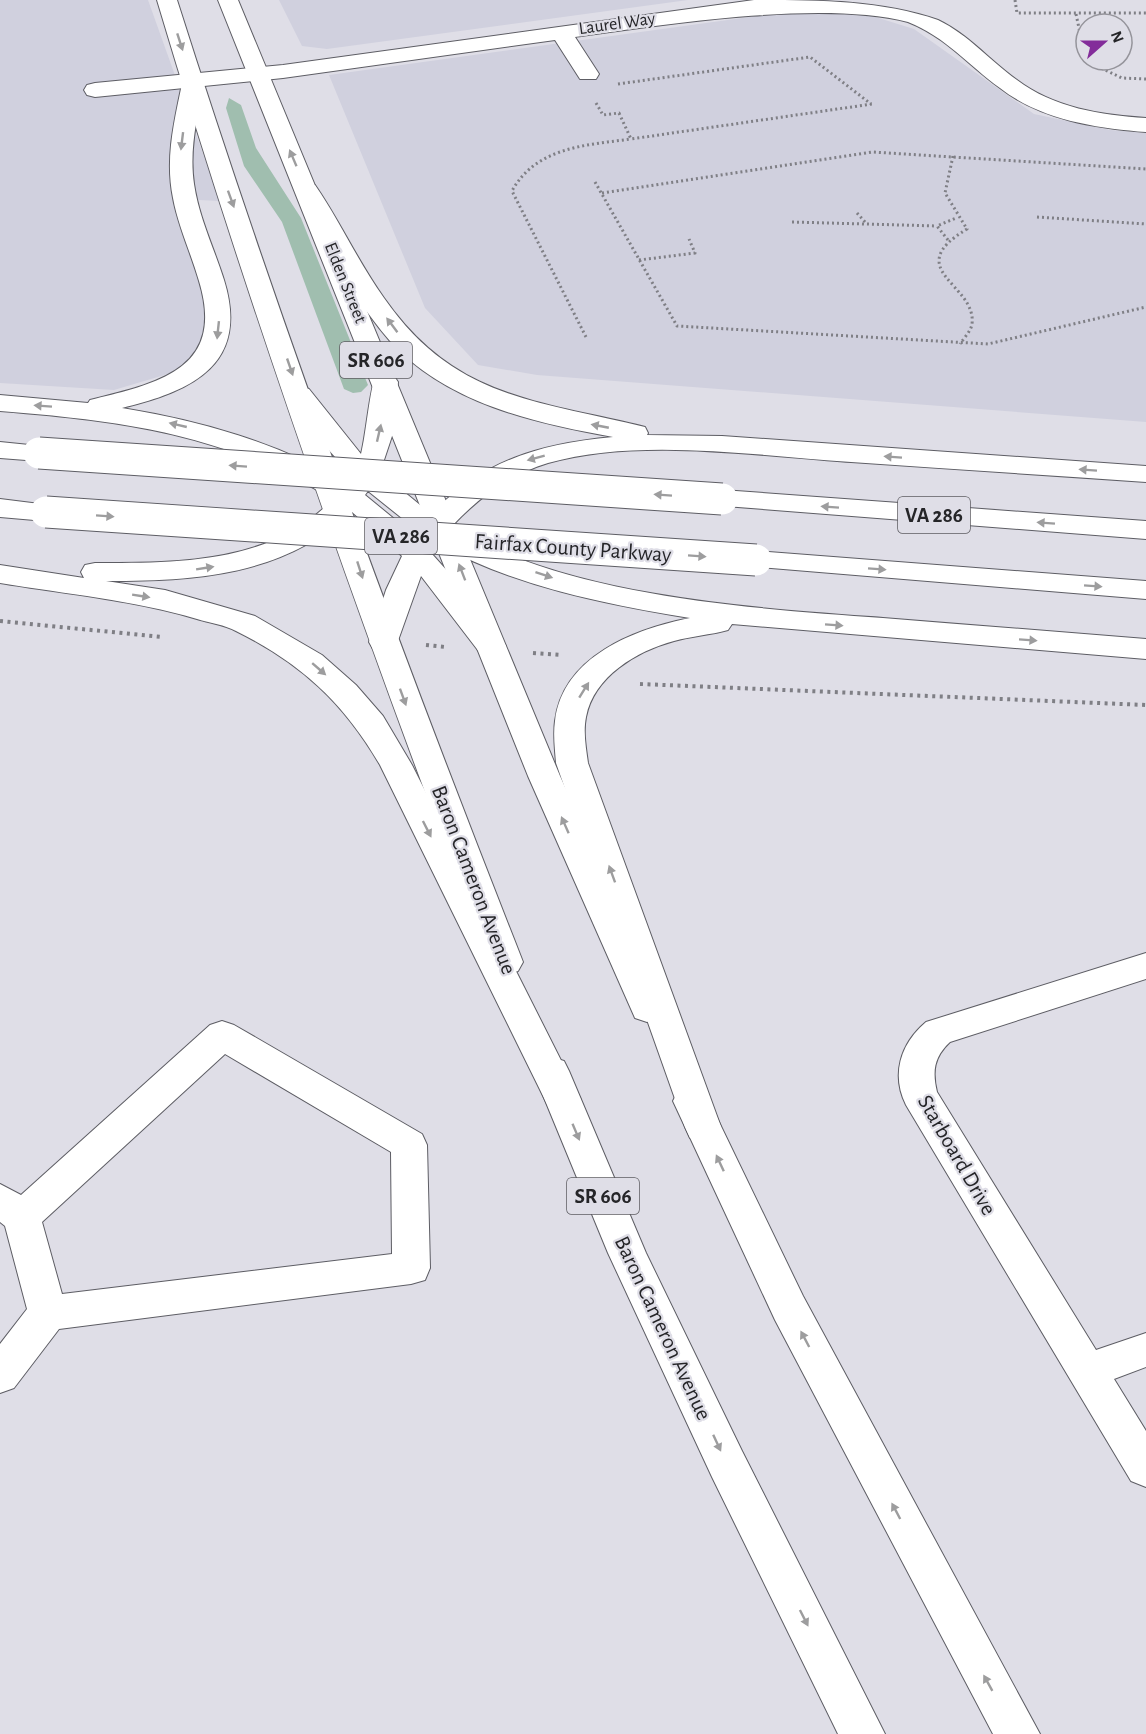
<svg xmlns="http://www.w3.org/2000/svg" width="1146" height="1734" viewBox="0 0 1146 1734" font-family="'Alegreya Sans',sans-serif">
<rect width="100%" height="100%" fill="#dfdee7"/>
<!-- built -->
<g fill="#d0d0de">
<polygon points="0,0 148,0 220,201 178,199 214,324 188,368 114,390 0,383"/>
<polygon points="279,0 688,0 327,49 302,46"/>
<polygon points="856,11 914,29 1034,114 1110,130 1146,133 1146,422 537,375 478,365 425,308 329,75 786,12"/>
</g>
<!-- green -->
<polygon fill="#a0beaf" points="229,98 241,105 256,148 301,218 368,385 361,392 353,393 344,389 282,222 244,166 226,108"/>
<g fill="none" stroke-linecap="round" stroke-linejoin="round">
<defs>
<g id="minor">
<path d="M754,0C815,0 881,0 938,20C969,35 989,60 1017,80C1054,108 1101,115 1146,118V132C1096,128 1041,120 1000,88C968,65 946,37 908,22C823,0 666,24 575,37L599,74L596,79H580L555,40L283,78L95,97L87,95L84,90L87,85L95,83L283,65Z"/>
<path d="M1146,953V979L950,1042C934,1057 932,1071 937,1092L1096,1350L1146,1333V1367L1114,1379L1146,1431V1487L1131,1481L906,1105C891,1075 900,1044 926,1022Z"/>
<path d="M222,1021L234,1025L422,1134L427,1145L430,1268L425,1280L411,1284L59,1329L14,1388L0,1393V1344L27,1309L5,1226L0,1222V1184L21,1195L210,1025ZM225,1054L391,1152L392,1254L62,1294L42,1222Z"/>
</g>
<g id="major">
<path d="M157,0H177C280,325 398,645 523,962L518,971L506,975L494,971L489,962C368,645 254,325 157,0Z"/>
<polygon points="218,0 238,0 560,776 664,1008 659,1018 647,1022 635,1018 528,776"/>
<polygon points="551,1057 564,1061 569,1071 646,1253 742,1451 885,1734 838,1734 712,1477 608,1253 533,1071 538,1061"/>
<polygon points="691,1086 704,1091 803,1296 1040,1734 993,1734 775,1320 673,1101 678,1091"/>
</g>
<g id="highway">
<path d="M193,77L201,79L204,84C197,117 189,150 194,184C199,218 214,248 224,280C250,364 193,391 122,408C201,421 276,442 345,482L351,475L319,439L287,395L291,389L300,387L309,389L361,454C366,436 370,385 376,376L385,374L394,376L398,382L394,430L380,472L431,514C484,460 539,444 613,437C534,423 446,403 390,341C351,296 324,241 295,190L299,185H315C340,221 358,262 384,298C454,399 536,400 645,427L648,433L647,435L722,436L1146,466V482C1048,475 950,469 851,462C758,456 639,437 548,463C509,475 479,497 451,527C571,597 747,608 883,618C971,625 1058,632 1146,639V659L732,624L728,630C710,635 692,636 674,641C637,651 594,676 586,717C583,732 586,748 588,763L721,1127L716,1138L703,1142L690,1138L685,1127L556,763C555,749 553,735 555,721C563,656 635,629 690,618C605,604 514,586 438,544L432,554L467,593L506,646L502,653L491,656L480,653L421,576L395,649L384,652L373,649L369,642L386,590L402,556L352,512C282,576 196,581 106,581L165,590L255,616L322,655L356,685L383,716L412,765L581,1100L576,1110L563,1115L550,1110L380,765C344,703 301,663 236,631C225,625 210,623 197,619C133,600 66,594 0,583V565L84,578L81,572L85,565L95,563C178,563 272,564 333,499C223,434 125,421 0,411V395L88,403L90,400C159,383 226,369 199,281C191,253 178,226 173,198C165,159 174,122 182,84L185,79ZM368,491L418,531L415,536L365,495Z"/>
<polygon points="0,442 49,447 53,453 49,459 39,461 0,458"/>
<polygon points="722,490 1146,521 1146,539 712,505 708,499 712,493"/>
<polygon points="0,499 56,506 60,512 56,518 46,521 0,517"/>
<polygon points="756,551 1146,581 1146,599 746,566 742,560 746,554"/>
</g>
</defs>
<!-- minor casing -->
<use href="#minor" stroke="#5d5d64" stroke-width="2"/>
<!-- major casing -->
<use href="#major" stroke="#5d5d64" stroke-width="2"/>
<!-- highway casing -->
<use href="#highway" stroke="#5d5d64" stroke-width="2"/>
<!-- path-far1 -->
<g stroke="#7f7f85" stroke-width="3" stroke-dasharray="2 3" stroke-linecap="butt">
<polyline points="1015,0 1017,13 1146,13"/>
<polyline points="1076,14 1086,61 1122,78 1146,79"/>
<polyline points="618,84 810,57 871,104"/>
<polyline points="596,103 603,115 619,113 631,139 872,104"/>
<path d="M953,156L945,193L967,229C899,270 977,284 972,324C971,331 964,338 960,344"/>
<polyline points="595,182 677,326 988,344 1146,307"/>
<polyline points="602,193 872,152 1146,169"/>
<polyline points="857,213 866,223"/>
<polyline points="1037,217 1146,224"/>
<polyline points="792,222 937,226"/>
<polyline points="948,240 937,226 956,218"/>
<polyline points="639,260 695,253 689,239"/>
<path d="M586,337L512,191C536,147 586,145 631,139"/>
</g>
<!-- path -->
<g stroke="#7f7f85" stroke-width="4" stroke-dasharray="3 4.5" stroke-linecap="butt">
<polyline points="0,621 162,637"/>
<polyline points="426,645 445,647"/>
<polyline points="533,653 562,655"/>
<polyline points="640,684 1146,705"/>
</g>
<!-- minor -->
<use href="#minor" fill="#fff" fill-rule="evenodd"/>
<!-- major -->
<use href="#major" fill="#fff" fill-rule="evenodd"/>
<!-- highway -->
<use href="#highway" fill="#fff" fill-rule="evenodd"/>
<defs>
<g id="highway-bridge">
<polyline points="39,453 722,499"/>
<polyline points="46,512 756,560"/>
</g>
</defs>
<!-- highway-bridge casing -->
<use href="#highway-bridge" stroke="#5d5d64" stroke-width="33" stroke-linecap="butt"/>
<!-- highway-bridge -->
<use href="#highway-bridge" stroke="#fff" stroke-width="31"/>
</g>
<!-- one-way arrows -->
<defs><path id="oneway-solid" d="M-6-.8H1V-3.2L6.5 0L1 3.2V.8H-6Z" transform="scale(1.5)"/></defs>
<g fill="#9d9d9e">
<use href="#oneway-solid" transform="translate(180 42) rotate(72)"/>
<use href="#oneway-solid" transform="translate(182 141) rotate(97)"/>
<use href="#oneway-solid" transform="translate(293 158) rotate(-113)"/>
<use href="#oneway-solid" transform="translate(231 199) rotate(70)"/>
<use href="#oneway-solid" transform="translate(392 325) rotate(-127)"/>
<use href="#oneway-solid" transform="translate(218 330) rotate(96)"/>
<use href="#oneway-solid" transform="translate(290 367) rotate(71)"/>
<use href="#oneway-solid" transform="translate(43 406) rotate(-176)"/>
<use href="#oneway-solid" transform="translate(178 425) rotate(-167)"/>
<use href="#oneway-solid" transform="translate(600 426) rotate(-169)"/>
<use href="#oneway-solid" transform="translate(379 433) rotate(-77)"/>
<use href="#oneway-solid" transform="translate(893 457) rotate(-176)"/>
<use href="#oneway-solid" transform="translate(536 458) rotate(165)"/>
<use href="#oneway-solid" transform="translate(238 466) rotate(-176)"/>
<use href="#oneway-solid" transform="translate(1088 470) rotate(-176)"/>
<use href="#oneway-solid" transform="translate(663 495) rotate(-176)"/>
<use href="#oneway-solid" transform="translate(830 507) rotate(-176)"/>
<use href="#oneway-solid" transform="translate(105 516) rotate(4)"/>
<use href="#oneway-solid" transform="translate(1046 523) rotate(-176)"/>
<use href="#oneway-solid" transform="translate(697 556) rotate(4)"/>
<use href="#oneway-solid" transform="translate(205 568) rotate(-9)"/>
<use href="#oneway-solid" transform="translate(877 569) rotate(4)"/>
<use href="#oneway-solid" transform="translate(360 570) rotate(72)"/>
<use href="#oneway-solid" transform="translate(462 572) rotate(-111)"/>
<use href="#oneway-solid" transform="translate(544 575) rotate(18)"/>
<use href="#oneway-solid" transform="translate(1093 586) rotate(4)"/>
<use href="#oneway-solid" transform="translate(141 596) rotate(9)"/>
<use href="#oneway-solid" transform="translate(834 625) rotate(4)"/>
<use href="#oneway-solid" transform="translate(1028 640) rotate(4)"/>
<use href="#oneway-solid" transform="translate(319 669) rotate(41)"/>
<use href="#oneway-solid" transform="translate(584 690) rotate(-58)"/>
<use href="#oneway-solid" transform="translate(403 697) rotate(70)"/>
<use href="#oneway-solid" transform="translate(565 825) rotate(-114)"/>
<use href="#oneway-solid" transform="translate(427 829) rotate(63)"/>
<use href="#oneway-solid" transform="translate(612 874) rotate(-110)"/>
<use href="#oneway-solid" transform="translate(576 1132) rotate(67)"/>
<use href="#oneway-solid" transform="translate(720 1163) rotate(-115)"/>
<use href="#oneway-solid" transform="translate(805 1339) rotate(-118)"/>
<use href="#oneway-solid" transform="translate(717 1443) rotate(65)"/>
<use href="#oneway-solid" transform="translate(896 1511) rotate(-118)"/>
<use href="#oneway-solid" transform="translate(804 1618) rotate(63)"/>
<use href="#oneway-solid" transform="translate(988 1683) rotate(-119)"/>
</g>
<g text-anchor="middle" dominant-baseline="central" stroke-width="4.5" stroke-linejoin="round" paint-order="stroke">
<!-- far-street labels -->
<g font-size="18" fill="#252528" stroke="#dfdee7">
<text transform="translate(617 24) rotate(-8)">Laurel Way</text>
<text transform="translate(345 283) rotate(68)">Elden Street</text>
</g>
<!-- shield labels -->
<g fill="#dfdee7" stroke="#5d5c61" stroke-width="1.5">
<rect x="340" y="342" width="72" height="36" rx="4.5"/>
<rect x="898" y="497" width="72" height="36" rx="4.5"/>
<rect x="365" y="518" width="72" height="36" rx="4.5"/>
<rect x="567" y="1178" width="72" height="36" rx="4.5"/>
</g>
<g font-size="21" font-weight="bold" fill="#252528">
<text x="376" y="360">SR 606</text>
<text x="934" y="515">VA 286</text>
<text x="401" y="536">VA 286</text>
<text x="603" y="1196">SR 606</text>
</g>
<!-- street labels -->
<g font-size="22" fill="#252528" stroke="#dfdee7">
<text transform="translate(573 548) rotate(4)">Fairfax County Parkway</text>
<text transform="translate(474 880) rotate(69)">Baron Cameron Avenue</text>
<text transform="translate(957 1155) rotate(60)">Starboard Drive</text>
<text transform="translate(663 1328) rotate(65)">Baron Cameron Avenue</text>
</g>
</g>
<!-- north arrow -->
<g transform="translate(1104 42) rotate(69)"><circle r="28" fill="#dfdee7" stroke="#95949b" stroke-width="1.5"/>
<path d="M0-4.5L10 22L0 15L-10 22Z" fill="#832c9a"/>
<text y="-9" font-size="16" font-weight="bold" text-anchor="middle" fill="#252528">N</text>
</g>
</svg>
